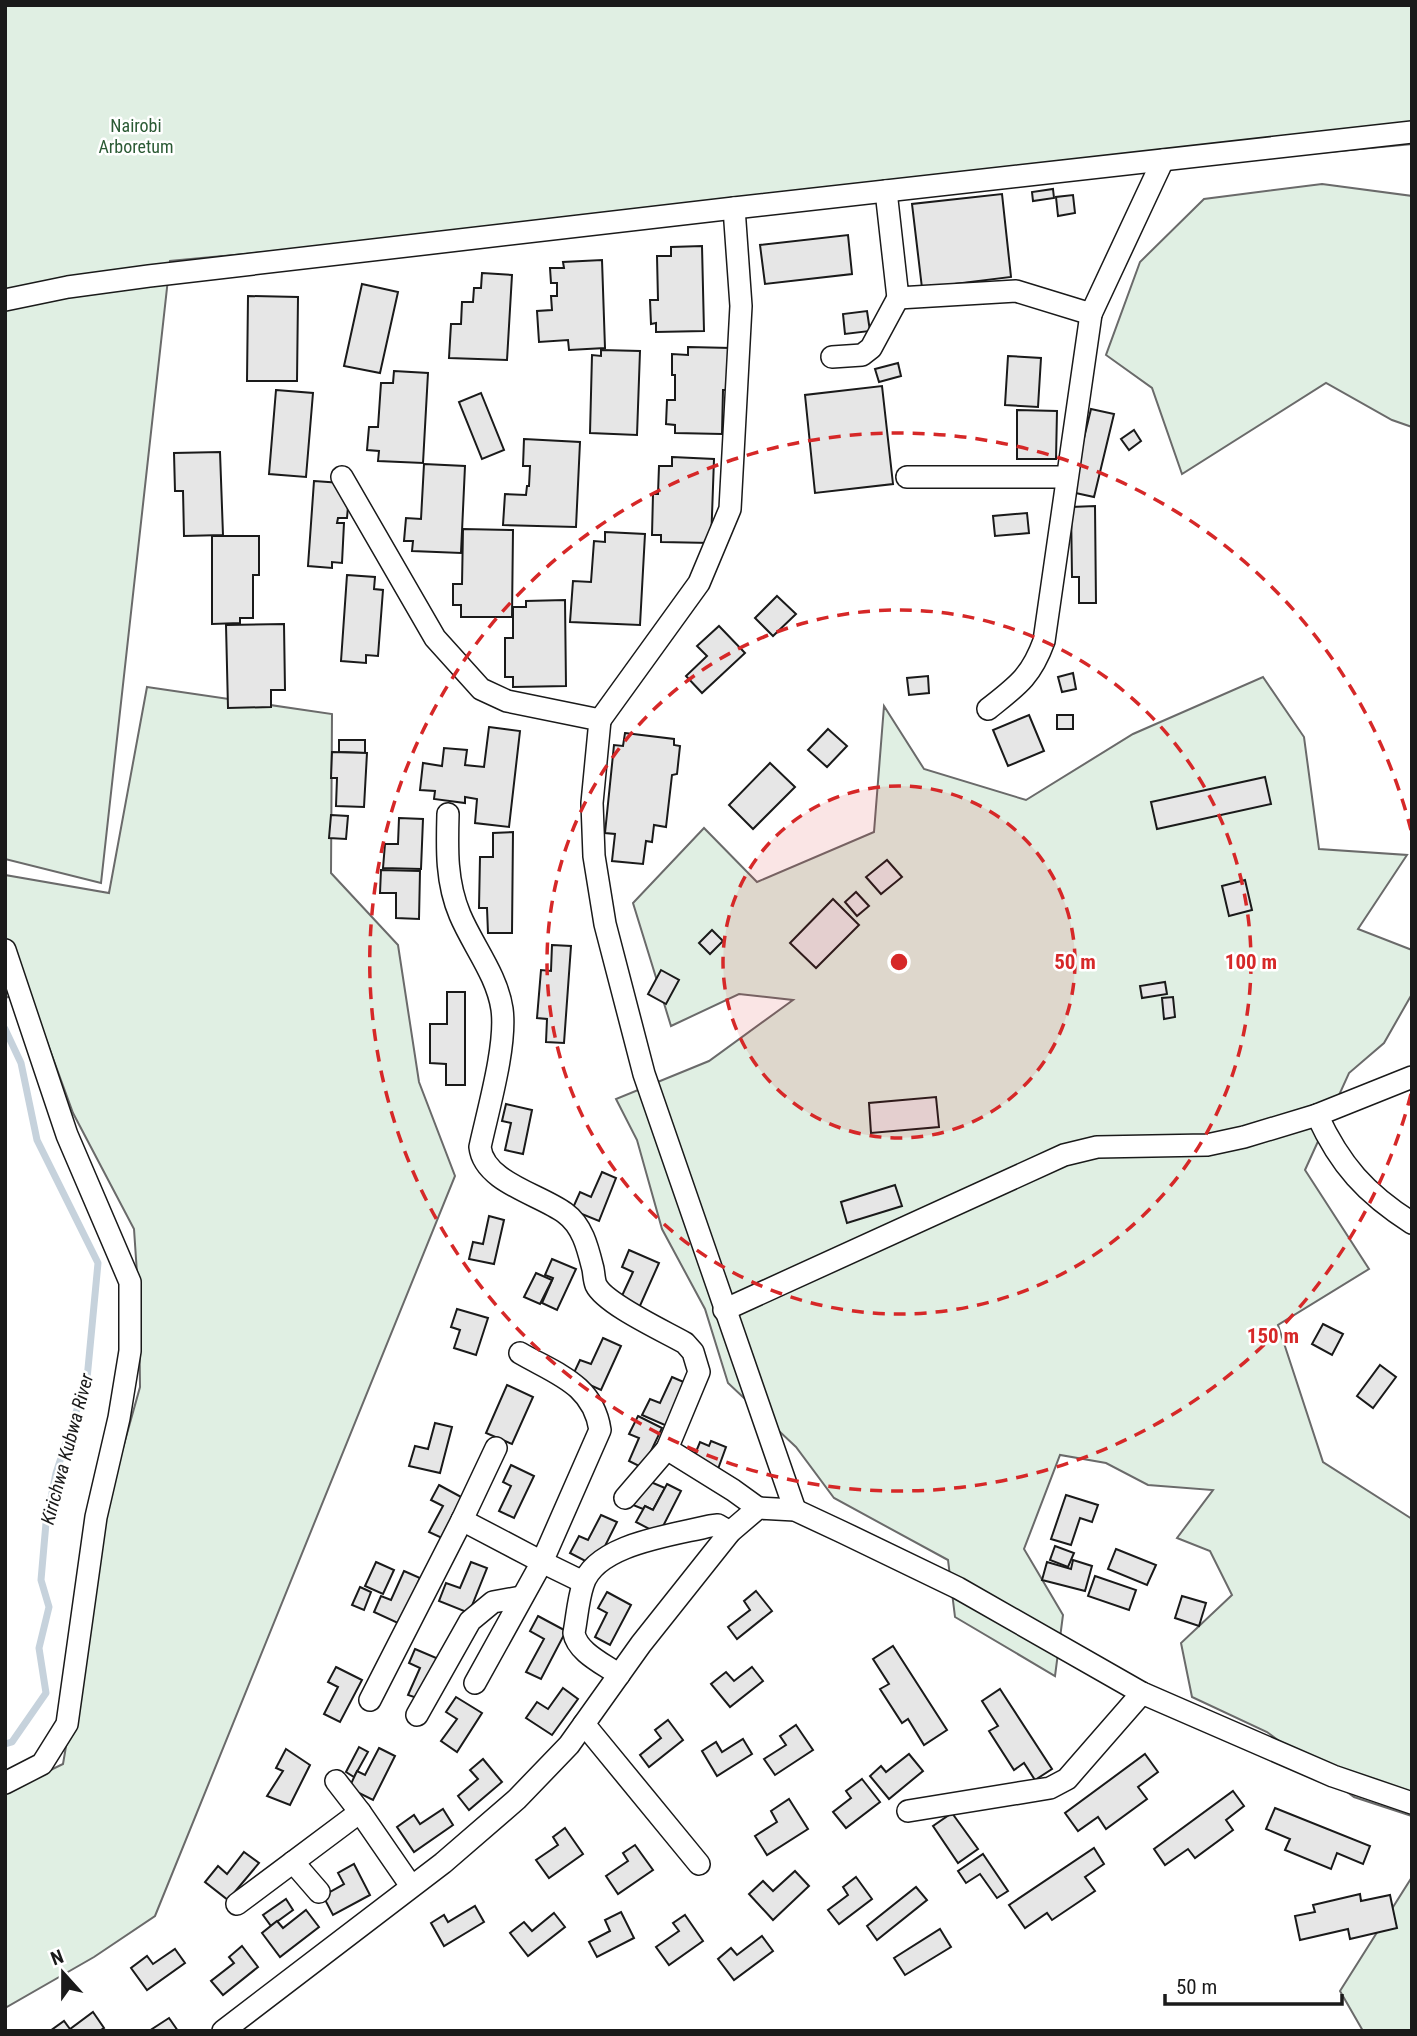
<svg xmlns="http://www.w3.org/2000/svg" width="1417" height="2036" viewBox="0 0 1417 2036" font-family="'Roboto Condensed',sans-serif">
<rect width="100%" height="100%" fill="#fff"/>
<!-- green -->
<g fill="#e0efe3" stroke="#6a6a6a" stroke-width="2">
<polygon points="5,5 1412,5 1412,144 170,261 101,883 5,859"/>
<polygon points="1322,184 1412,196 1412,427 1392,420 1326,383 1182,474 1152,388 1106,355 1140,262 1204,199"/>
<polygon points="1263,677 1304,737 1319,849 1407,855 1358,929 1412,950 1412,994 1384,1043 1349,1073 1305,1170 1369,1269 1278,1325 1323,1462 1412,1519 1412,1816 1354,1797 1267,1732 1192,1697 1181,1643 1232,1595 1210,1551 1177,1538 1213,1490 1148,1485 1106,1463 1060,1455 1024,1549 1063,1615 1055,1676 955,1617 948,1560 834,1498 796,1447 728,1383 705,1309 662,1229 637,1140 616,1099 709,1061 793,1000 739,994 671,1026 633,903 704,828 757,882 874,832 884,706 924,769 1026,800 1133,734"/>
<polygon points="147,687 332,714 331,873 398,945 419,1082 455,1176 155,1916 94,1957 5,2008 5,1792 63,1764 107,1505 140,1387 139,1303 134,1229 73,1113 28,990 5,998 5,875 109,893"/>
<polygon points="1412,1877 1412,2031 1363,2031 1340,1991"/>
</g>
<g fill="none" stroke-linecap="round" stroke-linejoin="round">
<!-- stream -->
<polyline stroke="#c6d2dc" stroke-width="7" points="5,1029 21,1063 37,1140 98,1263 87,1379 56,1473 46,1523 41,1580 49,1607 39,1648 46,1693 12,1742 5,1744"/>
</g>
<!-- building -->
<g fill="#e6e6e6" stroke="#1a1a1a" stroke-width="2">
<polygon points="1053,189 1054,198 1033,201 1032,192"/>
<polygon points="1002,194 1011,277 922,288 912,204"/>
<polygon points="1073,195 1075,213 1058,216 1056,197"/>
<polygon points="848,235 852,274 765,284 760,245"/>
<polygon points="702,246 704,331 656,332 656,323 651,324 650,300 658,300 657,256 671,256 671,247"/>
<polygon points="602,260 605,348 569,350 568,340 539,342 537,311 552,310 551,296 557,296 557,283 551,283 550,268 564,268 563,262"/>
<polygon points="482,273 512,275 507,360 449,358 451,324 461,324 462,302 473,302 474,288 481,288"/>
<polygon points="362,284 398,292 380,373 344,366"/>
<polygon points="248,296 298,297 297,381 247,381"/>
<polygon points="867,311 870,331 845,334 843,314"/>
<polygon points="688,347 731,348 730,390 723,390 722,434 675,433 675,425 666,424 667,400 675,400 675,375 672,375 672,354 688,355"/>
<polygon points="601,350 640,351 637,435 590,433 592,355 601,356"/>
<polygon points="1008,356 1041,358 1038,407 1005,405"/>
<polygon points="898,363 901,376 879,382 875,369"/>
<polygon points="394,371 428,373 423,463 378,461 379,451 367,450 369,427 378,427 381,383 393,383"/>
<polygon points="882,386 893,484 815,493 805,395"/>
<polygon points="276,390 313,393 306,477 269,474"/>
<polygon points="481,393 504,450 482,459 459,402"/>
<polygon points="1091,409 1114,414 1094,497 1071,492"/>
<polygon points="1017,410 1057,411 1056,459 1017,459"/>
<polygon points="1134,430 1141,441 1129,450 1121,439"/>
<polygon points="524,439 580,442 576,527 503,525 505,494 526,495 527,486 529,486 530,466 523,466"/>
<polygon points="220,452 223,535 184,536 183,491 175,491 174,453"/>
<polygon points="672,457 714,459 711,543 661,542 661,535 652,535 653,494 658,494 659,466 672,466"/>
<polygon points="424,464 465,466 461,553 412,551 413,541 404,541 406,518 421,519"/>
<polygon points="314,481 342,483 349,495 347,518 338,518 337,523 344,523 342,563 332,562 332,568 308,566"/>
<polygon points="1095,506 1096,603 1079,603 1079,577 1072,577 1071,507"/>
<polygon points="1027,513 1029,533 995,536 993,516"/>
<polygon points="463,529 513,530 512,617 461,617 461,605 453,605 453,584 462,584"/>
<polygon points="605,532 645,534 640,625 570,622 573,581 591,582 594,541 605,542"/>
<polygon points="212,536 259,536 259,575 253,575 253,618 240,618 240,623 212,624"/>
<polygon points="347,575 375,577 374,589 383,590 378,656 366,655 366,663 341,661"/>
<polygon points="777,596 796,614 773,636 755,618"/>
<polygon points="565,600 566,686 513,687 513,677 505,677 505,638 513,638 513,607 526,607 526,601"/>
<polygon points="284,624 285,690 271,690 271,707 228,708 226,625"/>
<polygon points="719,626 745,653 702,693 686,676 707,656 697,646"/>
<polygon points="1073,673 1076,689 1062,692 1058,677"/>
<polygon points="928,676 929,693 909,695 907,678"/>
<polygon points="1029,715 1044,751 1008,766 993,730"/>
<rect x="1057" y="715" width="16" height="14"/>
<polygon points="489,727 520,731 509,827 475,823 477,799 465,797 465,803 434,799 435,791 420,790 423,763 442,766 444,748 467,750 465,765 484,767"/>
<polygon points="828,729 847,746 827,767 808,750"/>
<polygon points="625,733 674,739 674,745 680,746 677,774 672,775 666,827 654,825 652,842 646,841 643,864 612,861 615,834 605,833 614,745 623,746"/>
<polygon points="339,740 365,740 365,753 339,752"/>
<polygon points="332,752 367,753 364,807 336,806 337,778 331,778"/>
<polygon points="770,763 795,787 753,829 729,805"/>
<polygon points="1265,777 1271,804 1157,829 1151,802"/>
<polygon points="331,815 348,816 346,839 329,838"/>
<polygon points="399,818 423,819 421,869 383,868 385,844 398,844"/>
<polygon points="513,832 512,933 488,933 487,908 479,908 480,857 493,857 493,833"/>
<polygon points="887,860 902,877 881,894 866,877"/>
<polygon points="381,870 420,871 419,919 396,918 396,893 380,893"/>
<polygon points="1245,880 1252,910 1229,916 1222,886"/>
<polygon points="856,892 869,906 857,916 845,902"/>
<polygon points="833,899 859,925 816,968 790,943"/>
<polygon points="712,930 723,941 710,954 699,943"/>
<polygon points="552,945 571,946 564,1043 546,1042 547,1019 537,1018 541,970 551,971"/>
<polygon points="661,970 679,980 666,1004 648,994"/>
<polygon points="1165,982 1167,994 1142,998 1140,986"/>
<polygon points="447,992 465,992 465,1085 446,1085 446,1064 430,1063 430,1024 447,1024"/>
<polygon points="1173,997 1175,1017 1164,1019 1162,998"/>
<polygon points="936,1097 939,1127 871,1133 869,1103"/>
<polygon points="506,1104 532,1110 523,1154 505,1150 511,1123 502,1121"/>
<polygon points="602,1172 616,1178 599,1221 572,1210 580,1192 591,1197"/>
<polygon points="895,1185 902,1206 847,1223 841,1202"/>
<polygon points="489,1216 504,1220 494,1264 469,1259 473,1242 483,1244"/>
<polygon points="629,1250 659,1263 639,1308 620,1300 633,1272 622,1267"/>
<polygon points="552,1259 576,1269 557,1310 542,1303 553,1278 545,1275"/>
<polygon points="536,1273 552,1280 540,1304 524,1297"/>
<polygon points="457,1309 488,1318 476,1355 454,1348 460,1330 451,1327"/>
<polygon points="1323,1324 1343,1334 1332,1355 1312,1344"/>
<polygon points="603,1338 621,1346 601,1390 572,1377 580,1360 591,1364"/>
<polygon points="1380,1365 1396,1377 1373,1408 1357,1396"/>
<polygon points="672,1377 686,1383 667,1426 642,1415 650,1399 660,1403"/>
<polygon points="507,1385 533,1397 512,1444 486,1433"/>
<polygon points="638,1416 662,1428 643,1468 629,1461 639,1438 629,1434"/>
<polygon points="435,1423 452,1427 440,1473 409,1466 415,1446 428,1449"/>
<polygon points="711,1441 726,1447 718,1469 693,1459 700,1442 709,1446"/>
<polygon points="511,1465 534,1476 514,1518 499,1511 511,1486 503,1482"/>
<polygon points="646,1480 665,1488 653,1510 645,1506 643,1509 633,1505"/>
<polygon points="667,1484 681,1491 659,1534 636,1522 645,1506 653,1510"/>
<polygon points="439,1485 463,1498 442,1538 429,1532 443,1506 431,1500"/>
<polygon points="1066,1495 1098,1505 1092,1522 1080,1518 1071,1545 1051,1539"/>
<polygon points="601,1515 617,1522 595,1566 570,1553 579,1536 588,1540"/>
<polygon points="1055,1546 1074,1553 1068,1567 1050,1560"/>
<polygon points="1116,1549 1156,1565 1147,1585 1108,1569"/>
<polygon points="1073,1560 1092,1566 1085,1591 1042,1580 1047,1562 1071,1569"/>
<polygon points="376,1562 394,1570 383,1594 365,1586"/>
<polygon points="471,1562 487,1568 469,1613 439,1601 446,1583 460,1588"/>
<polygon points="404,1571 420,1578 400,1624 374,1612 381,1596 391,1600"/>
<polygon points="1095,1576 1136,1590 1129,1610 1088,1596"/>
<polygon points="360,1587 371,1592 364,1610 352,1605"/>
<polygon points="756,1591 772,1611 737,1639 728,1627 750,1610 744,1601"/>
<polygon points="607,1592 631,1605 610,1645 595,1637 607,1613 598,1608"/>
<polygon points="1182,1596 1206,1603 1199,1626 1175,1618"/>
<polygon points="538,1616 566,1631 541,1679 526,1672 544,1639 530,1631"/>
<polygon points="893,1646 947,1730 924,1745 908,1719 902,1723 880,1689 889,1684 873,1659"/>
<polygon points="415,1649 441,1660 423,1700 408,1695 420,1668 409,1663"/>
<polygon points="336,1667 362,1680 340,1722 324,1714 338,1687 328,1682"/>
<polygon points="752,1667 763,1681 730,1707 711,1684 726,1672 734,1681"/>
<polygon points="563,1688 578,1699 552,1735 526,1718 537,1702 548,1709"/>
<polygon points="1000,1689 1052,1769 1035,1780 1024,1763 1014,1770 989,1731 998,1726 982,1701"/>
<polygon points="456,1697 482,1713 457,1752 441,1741 457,1719 446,1712"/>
<polygon points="668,1720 683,1740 649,1767 640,1755 661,1738 655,1730"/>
<polygon points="796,1725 813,1750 775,1775 764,1759 786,1745 780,1736"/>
<polygon points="743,1739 752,1754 717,1776 702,1751 716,1742 722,1752"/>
<polygon points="359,1747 368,1752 354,1777 346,1772"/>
<polygon points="379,1748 395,1756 373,1800 349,1788 357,1771 365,1775"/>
<polygon points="286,1749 310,1765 290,1805 267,1796 283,1771 276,1768"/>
<polygon points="909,1754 923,1771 889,1799 870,1776 881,1766 886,1772"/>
<polygon points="1145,1754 1158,1772 1138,1787 1147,1799 1106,1829 1098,1817 1078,1831 1065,1813"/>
<polygon points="483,1759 502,1782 469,1810 458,1796 478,1779 470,1770"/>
<polygon points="862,1779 880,1802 846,1828 833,1812 851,1798 846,1791"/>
<polygon points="1233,1791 1244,1806 1226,1820 1233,1830 1195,1858 1188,1849 1165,1865 1154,1849"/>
<polygon points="789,1799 808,1829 767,1855 755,1836 777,1822 771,1811"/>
<polygon points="1275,1808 1370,1846 1363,1864 1337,1853 1331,1869 1285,1850 1290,1839 1266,1829"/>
<polygon points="443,1809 453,1825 414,1852 397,1827 414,1815 420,1824"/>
<polygon points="952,1813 978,1849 958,1863 933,1826"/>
<polygon points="565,1828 583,1854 549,1878 536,1860 558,1845 553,1837"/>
<polygon points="635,1845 653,1870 618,1894 606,1876 628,1861 623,1853"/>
<polygon points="1094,1848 1104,1864 1085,1877 1095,1891 1052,1920 1047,1913 1025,1928 1009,1905"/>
<polygon points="244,1852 259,1863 228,1900 205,1882 218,1866 227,1874"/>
<polygon points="983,1854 1008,1891 997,1898 980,1874 966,1883 958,1871"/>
<polygon points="354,1864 370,1895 333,1915 323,1896 344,1884 338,1873"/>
<polygon points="795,1871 809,1886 773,1920 749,1894 763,1881 773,1891"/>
<polygon points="856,1877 872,1899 839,1924 828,1910 848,1895 843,1887"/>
<polygon points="916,1887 927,1900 877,1940 867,1926"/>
<polygon points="1360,1894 1361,1901 1390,1895 1397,1928 1350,1939 1348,1929 1300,1940 1295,1916 1315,1912 1313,1905"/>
<polygon points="286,1899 293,1910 271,1926 263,1915"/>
<polygon points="475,1906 484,1922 444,1946 431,1923 444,1915 448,1922"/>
<polygon points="306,1910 319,1927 280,1957 262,1933 277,1921 283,1928"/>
<polygon points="621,1912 634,1938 597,1957 589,1942 610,1931 605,1920"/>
<polygon points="554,1913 565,1927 528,1956 510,1933 524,1922 532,1931"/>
<polygon points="685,1915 703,1941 669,1965 656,1947 679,1931 673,1923"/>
<polygon points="940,1929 951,1947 905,1975 894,1958"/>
<polygon points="762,1936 773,1951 734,1980 718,1959 731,1948 737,1955"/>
<polygon points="242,1946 258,1967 223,1995 211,1981 234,1963 229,1957"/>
<polygon points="175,1949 185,1963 147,1990 131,1968 147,1956 153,1964"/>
<polygon points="93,2012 104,2028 99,2031 50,2031 64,2021 70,2029"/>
<polygon points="169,2018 178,2031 149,2031"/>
</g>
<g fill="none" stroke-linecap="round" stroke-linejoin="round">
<defs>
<g id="minor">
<polyline points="886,191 898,298 1016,291 1091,314 1163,160"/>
<polyline points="5,300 68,287 149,276 734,208 1412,132"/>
<polyline points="832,357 862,355 871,348 898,298"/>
<polyline points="342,477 435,638 481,689 507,701 600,720 592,803 594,856 605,924 644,1074 795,1510"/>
<polyline points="907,477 1067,477"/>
<path d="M988,709C1017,686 1031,677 1044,641L1091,314"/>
<polyline points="600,720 699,583 730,509 741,306 734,208"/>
<path d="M448,814C447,849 446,882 460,915C473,946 497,975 502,1009C507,1045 488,1110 480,1147C484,1182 539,1194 565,1213C583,1226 588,1249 593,1269C594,1274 594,1280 596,1285C605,1304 664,1331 685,1343L693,1352L699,1372L667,1449L733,1490L758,1508"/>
<polyline points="5,950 67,1135 130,1282 130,1351 119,1418 96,1517 67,1724 42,1764 5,1783"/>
<path d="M1317,1115C1340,1165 1366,1194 1412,1223"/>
<polyline points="724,1310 1064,1155 1097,1147 1207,1145 1244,1137 1317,1115 1412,1077"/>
<path d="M520,1353C556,1374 593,1384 600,1430L542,1562L583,1582"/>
<polyline points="625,1498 667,1449"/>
<polyline points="462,1520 542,1562 475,1683"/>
<path d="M619,1675C604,1664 577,1652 574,1633C577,1617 578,1600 583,1585C595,1544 674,1535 710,1526L718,1525L730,1532"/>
<polyline points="370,1700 462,1520 496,1448"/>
<polyline points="417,1715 470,1621 493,1602 521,1597"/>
<polyline points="584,1724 699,1864"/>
<polyline points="908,1811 1050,1788 1067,1779 1142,1693"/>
<polyline points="360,1812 411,1886"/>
<polyline points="293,1862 319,1892"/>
<polyline points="237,1904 360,1812 336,1781"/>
<polyline points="223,2031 443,1863 517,1799 569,1745 641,1644 730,1532 758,1508 795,1510 842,1532 958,1588 1142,1693 1333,1776 1412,1803"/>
</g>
</defs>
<!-- minor casing -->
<use href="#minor" stroke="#1a1a1a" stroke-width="24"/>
<!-- minor -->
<use href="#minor" stroke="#fff" stroke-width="21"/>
</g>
<!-- distance rings -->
<circle cx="899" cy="962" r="176" fill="#d62828" fill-opacity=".12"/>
<g fill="none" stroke="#d62828" stroke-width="3.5" stroke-dasharray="12 9">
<circle cx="899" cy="962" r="176"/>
<circle cx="899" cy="962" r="352"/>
<path d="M1411 1094A529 529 0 1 1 1411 830"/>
</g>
<g text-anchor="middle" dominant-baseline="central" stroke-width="5" stroke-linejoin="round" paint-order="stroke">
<!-- park labels -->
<g font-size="18" fill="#2b5a34" stroke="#fff">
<text x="136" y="125">Nairobi<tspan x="136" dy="21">Arboretum</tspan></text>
</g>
<!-- water labels -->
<g font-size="19" font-style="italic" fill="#1a1a1a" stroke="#fff">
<text transform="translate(67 1449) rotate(-75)">Kirichwa Kubwa River</text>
</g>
</g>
<circle cx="899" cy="962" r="10" fill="#d62828" stroke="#fff" stroke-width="3.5"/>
<g font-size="21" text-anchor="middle" font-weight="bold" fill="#d62828" stroke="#fff" stroke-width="5" stroke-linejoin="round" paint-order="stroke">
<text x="1075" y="969">50 m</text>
<text x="1251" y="969">100 m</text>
<text x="1273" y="1343">150 m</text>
</g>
<!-- border -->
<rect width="1417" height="2036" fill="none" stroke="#1a1a1a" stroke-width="14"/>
<!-- north arrow -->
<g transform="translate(63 1973) rotate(339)" stroke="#ffffff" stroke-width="5" paint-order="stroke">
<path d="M0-5L12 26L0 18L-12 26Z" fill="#1a1a1a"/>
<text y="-10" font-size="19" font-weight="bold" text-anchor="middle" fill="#1a1a1a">N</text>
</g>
<!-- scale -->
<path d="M1165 1994v10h177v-10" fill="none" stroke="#1a1a1a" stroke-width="3.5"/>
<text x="1176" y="1994" font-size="21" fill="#1a1a1a" stroke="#ffffff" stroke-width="5" paint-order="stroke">50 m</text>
</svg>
